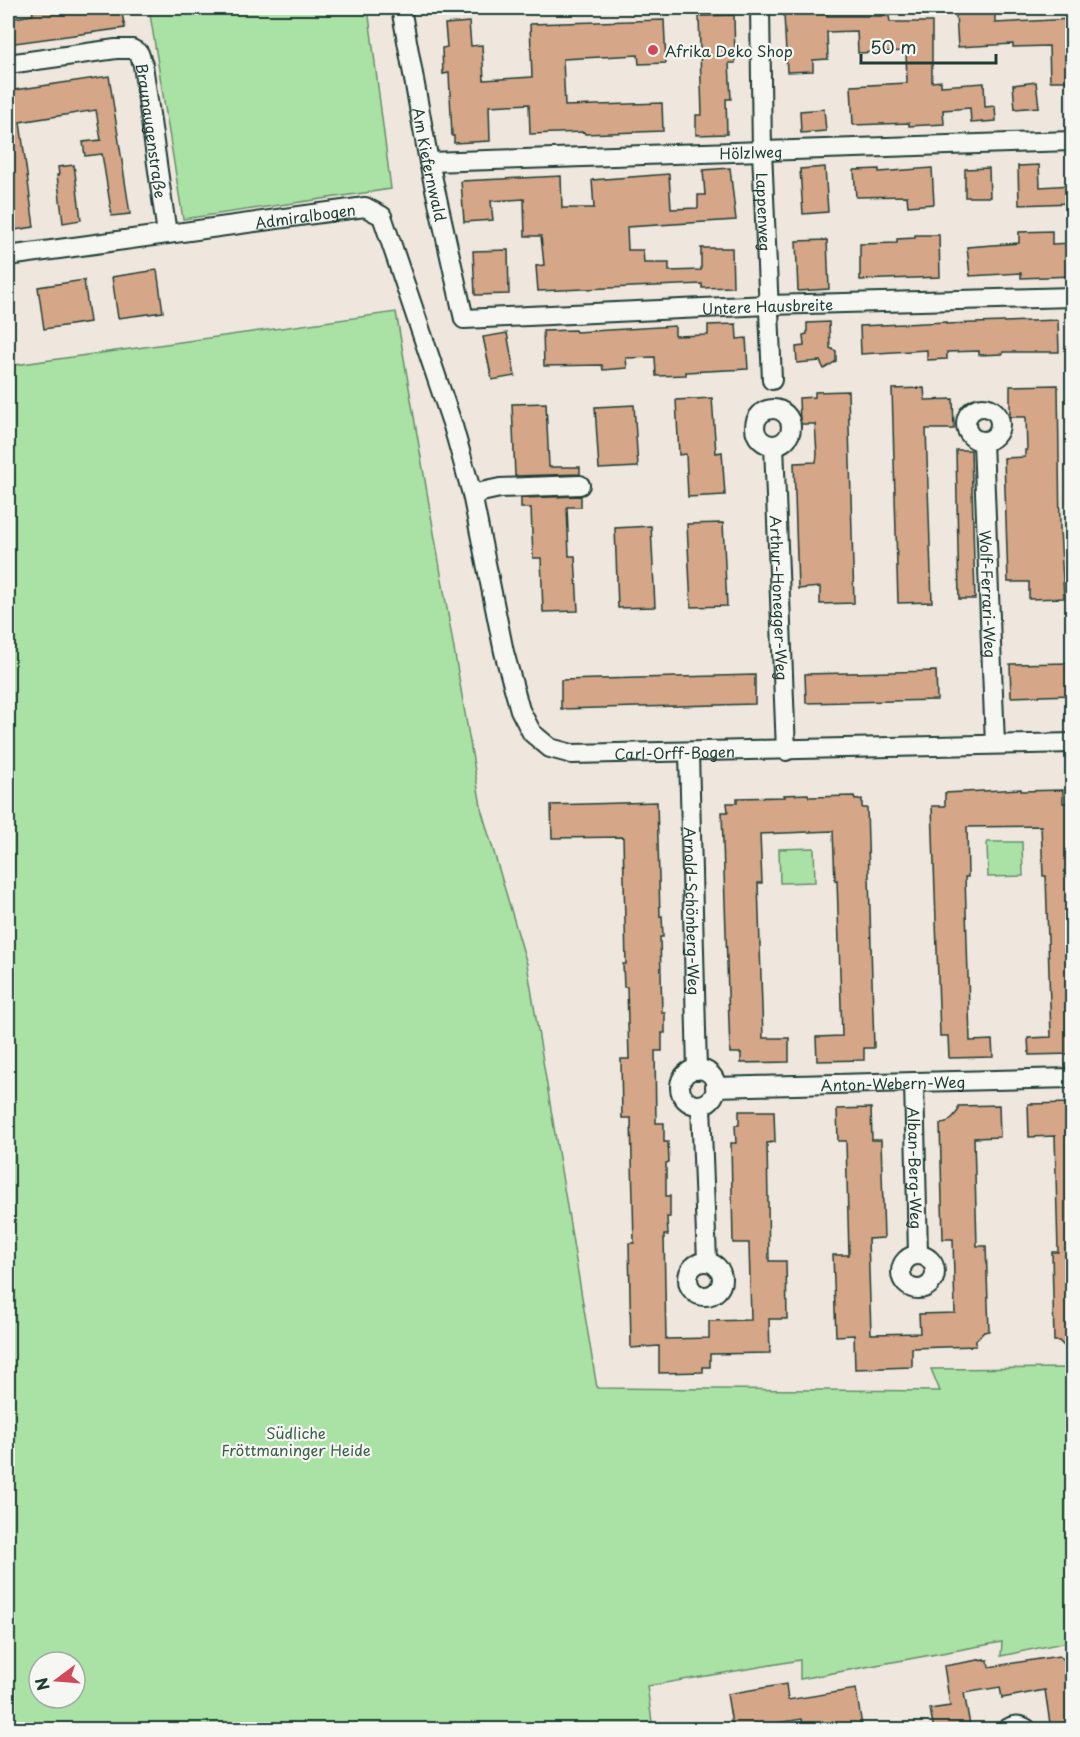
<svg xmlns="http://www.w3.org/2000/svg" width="1080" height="1737" viewBox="0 0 1080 1737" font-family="'Playpen Sans',sans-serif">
<rect width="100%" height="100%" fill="#efe6dd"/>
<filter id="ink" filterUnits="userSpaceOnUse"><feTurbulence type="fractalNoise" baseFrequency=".0167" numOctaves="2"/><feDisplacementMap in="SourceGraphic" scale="12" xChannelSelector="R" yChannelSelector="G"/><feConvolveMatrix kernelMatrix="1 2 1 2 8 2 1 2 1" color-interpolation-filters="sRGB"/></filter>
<g filter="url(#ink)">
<!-- green -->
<g fill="#aae1a4" stroke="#648f6c" stroke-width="1.5" fill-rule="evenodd">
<polygon points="149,8 368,8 391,189 183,219"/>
<path d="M396,312L482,812L527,964L597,1388L940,1391L931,1369L1072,1368V1641L1001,1656L1002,1642L800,1679V1660L647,1686L653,1729H8V366ZM39,1662H75V1698H39Z"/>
<polygon points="987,842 1022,842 1023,876 988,877"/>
<polygon points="814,848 815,882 780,883 779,849"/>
</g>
<!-- building -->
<g fill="#d5a687" stroke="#1f3d34" stroke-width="1.5">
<polygon points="32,8 121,8 125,28 8,44 8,19 33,15"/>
<polygon points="995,11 995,23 1072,19 1072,48 1070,49 1070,81 1050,81 1049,46 1013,47 1013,44 958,47 956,14"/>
<polygon points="827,13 827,16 889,16 890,22 932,22 932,82 941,81 941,86 984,83 985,107 995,106 996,121 971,123 970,108 943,110 944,124 909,126 909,123 853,125 851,86 907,83 906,51 858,53 857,31 827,32 828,59 813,60 813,71 787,72 784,14"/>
<polygon points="734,15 735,63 729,63 731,99 726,99 727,134 696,135 696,115 702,115 699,16"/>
<polygon points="664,20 666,63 639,64 638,55 563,59 565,106 662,103 663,131 585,134 584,132 530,134 529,104 489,106 490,141 454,143 454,136 452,136 449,73 443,74 442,48 447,47 445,24 469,22 471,46 482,45 484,80 532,77 530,24"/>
<polygon points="109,76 130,214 112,216 102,154 85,156 83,142 101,140 96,110 20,122 34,227 8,231 8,91"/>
<polygon points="1036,82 1039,107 1015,109 1013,85"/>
<polygon points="824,109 826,131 801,133 800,111"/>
<polygon points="74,165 81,220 63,223 57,175 59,175 58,167"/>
<polygon points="1039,165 1040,187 1072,185 1072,203 1019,205 1018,166"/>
<polygon points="825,167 828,212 803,214 800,169"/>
<polygon points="730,168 736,220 627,227 628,250 643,250 644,263 669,263 669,271 701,270 701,248 732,248 733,287 702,288 702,284 538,291 536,266 544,265 541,236 525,236 524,199 491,201 493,220 464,222 461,181 561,176 562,208 594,208 592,180 669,174 671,209 698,208 698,195 705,195 703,170"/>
<polygon points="932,168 934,204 908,206 907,196 856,197 854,170 879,169 879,172"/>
<polygon points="989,168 990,197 965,197 965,169"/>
<polygon points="1052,231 1052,244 1072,243 1072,276 1021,278 1021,273 970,276 967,247 1019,243 1019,232"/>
<polygon points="915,235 939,235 940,277 860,280 860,244 897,243 897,239 915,238"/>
<polygon points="827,240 829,289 798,291 796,241"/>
<polygon points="508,250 509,294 475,295 473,251"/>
<polygon points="157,270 163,312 118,318 112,277"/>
<polygon points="84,280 90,322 44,329 38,287"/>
<polygon points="1058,320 1059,352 1003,352 1003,354 979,355 979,351 947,352 947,359 927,360 927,350 861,354 860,326 946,322 946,324"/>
<polygon points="829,322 830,348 836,351 836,361 824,369 820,361 797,363 796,347 804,346 803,335 807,334 807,323"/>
<polygon points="736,324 737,339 746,338 748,369 686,372 686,375 656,376 655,357 626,358 627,368 603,370 602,365 544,366 543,331 575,330 576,332 675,326 675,336 708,335 708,325"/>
<polygon points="507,333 515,376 492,380 483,337"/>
<polygon points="1058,385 1060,530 1064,598 1029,599 1029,582 1008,582 1004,458 1025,457 1025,450 1027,450 1026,417 1010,417 1010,386"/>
<polygon points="924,388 925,400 953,399 954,429 926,429 932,602 898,603 892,389"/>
<polygon points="848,391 854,603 820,604 820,587 798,589 794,463 816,462 817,455 815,424 800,424 799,398 815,397 815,392"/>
<polygon points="712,398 716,453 722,452 725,495 688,497 686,454 679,455 676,400"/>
<polygon points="546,403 549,467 580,467 580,474 515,476 512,404"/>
<polygon points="634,405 638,467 599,469 595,407"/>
<polygon points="956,450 971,450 975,599 959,599"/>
<polygon points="581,496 581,507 567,507 569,556 575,556 578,611 543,612 541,558 533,558 531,508 521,508 521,498"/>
<polygon points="723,523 727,606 691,607 687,524"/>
<polygon points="651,526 655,607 618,608 615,528"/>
<polygon points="1072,663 1072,695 1011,697 1010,664"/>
<polygon points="936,671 937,700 806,703 805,674"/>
<polygon points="755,675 755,704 561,709 561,680"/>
<polygon points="1021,789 1021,791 1063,790 1063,803 1072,803 1072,1054 1029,1055 1028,1038 1051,1037 1046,876 1043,876 1041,826 967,827 968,877 965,877 970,1041 992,1040 993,1057 949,1058 948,1036 940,1036 932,806 945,806 945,793"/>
<polygon points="808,794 809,797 854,796 855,800 862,799 862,808 867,808 874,1048 864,1048 864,1060 817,1061 816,1037 842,1036 837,880 835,881 833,831 760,834 762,883 758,883 763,1038 789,1038 789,1062 741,1063 741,1053 730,1053 722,812 728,812 727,803 737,803 737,798 785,797 784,795"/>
<polygon points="657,802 660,917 662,916 663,937 660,937 662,1013 665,1013 665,1033 662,1033 662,1051 655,1051 656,1123 664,1123 664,1142 668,1142 669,1162 666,1163 666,1196 670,1196 670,1217 667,1217 668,1235 664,1235 666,1339 709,1338 709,1321 751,1320 749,1243 733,1243 731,1143 736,1143 735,1125 739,1125 739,1111 774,1111 775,1142 767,1143 769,1261 786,1261 787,1319 769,1319 770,1353 710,1354 710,1367 703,1367 703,1372 659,1373 659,1346 631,1348 629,1243 634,1243 631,1118 622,1118 621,1059 629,1059 627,987 624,987 623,964 626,964 623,837 552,838 551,805"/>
<polygon points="1072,1103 1072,1354 1059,1341 1054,1341 1052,1252 1058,1252 1055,1136 1029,1137 1028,1104"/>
<polygon points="999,1105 1000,1137 974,1138 977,1246 986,1246 989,1331 984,1332 976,1340 976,1346 912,1348 912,1367 855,1369 854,1335 836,1336 833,1255 849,1255 846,1141 838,1141 837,1109 871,1108 872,1140 881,1140 884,1238 868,1239 871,1334 920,1333 919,1314 955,1313 953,1239 943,1239 940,1124 946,1123 953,1117 958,1111 958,1106"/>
<polygon points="1059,1656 1072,1665 1072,1730 1051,1730 1045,1690 1002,1698 1000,1687 964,1693 971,1730 934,1730 930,1709 950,1706 944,1666 984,1659 984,1660 988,1660 989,1667"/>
<polygon points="786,1684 788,1700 856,1689 862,1726 859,1727 859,1730 804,1730 802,1719 733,1730 727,1694"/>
</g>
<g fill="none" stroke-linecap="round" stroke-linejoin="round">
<defs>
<g id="street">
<path id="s1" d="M401,8L429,162L464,319L768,305L1072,297"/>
<path id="s2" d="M760,8L762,151L772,380"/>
<path id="s3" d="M8,64L116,49H132L139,53L143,65L167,234"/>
<path id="s4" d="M429,162L1072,141"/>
<path id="s5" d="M8,256L365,207L382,216L453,426L472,494L504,652L520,710L532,733L550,748L572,754L1072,743"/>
<circle cx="983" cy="424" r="17"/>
<circle cx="773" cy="427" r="18"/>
<path id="s6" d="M983,442L995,744"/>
<path id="s7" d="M774,445L786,751"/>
<polyline points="472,494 500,488 580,485"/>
<path id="s8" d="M689,753L697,1070"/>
<circle cx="698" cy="1087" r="18"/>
<path id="s9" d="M914,1082L918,1254"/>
<path id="s10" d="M715,1087L1072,1078"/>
<polyline points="701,1105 707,1262"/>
<circle cx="918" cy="1272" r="17"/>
<circle cx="705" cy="1279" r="17"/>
<path d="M1006,1730C1013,1724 1021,1724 1028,1730"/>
</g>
</defs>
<!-- street casing -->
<use href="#street" stroke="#1f3d34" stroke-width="22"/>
<!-- street -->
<use href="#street" stroke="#f6f6f2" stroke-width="18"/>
</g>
</g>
<!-- markers -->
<circle fill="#d1495b" stroke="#f6f6f2" stroke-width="2" cx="653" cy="50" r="6"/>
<g text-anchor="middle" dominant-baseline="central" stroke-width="4.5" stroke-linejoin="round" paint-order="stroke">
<!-- poi labels -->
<g font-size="15" fill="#1f3d34" stroke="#f6f6f2" text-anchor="start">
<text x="665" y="50">Afrika Deko Shop</text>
</g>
<!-- street labels -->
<g font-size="15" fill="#1f3d34" stroke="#f6f6f2">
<text stroke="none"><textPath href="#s3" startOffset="212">Braunaugenstraße</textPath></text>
<text stroke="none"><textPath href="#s4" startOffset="322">Hölzlweg</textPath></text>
<text stroke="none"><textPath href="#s1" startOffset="159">Am Kiefernwald</textPath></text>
<text stroke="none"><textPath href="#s2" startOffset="204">Lappenweg</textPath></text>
<text stroke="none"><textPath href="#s5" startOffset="300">Admiralbogen</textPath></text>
<text stroke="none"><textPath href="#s1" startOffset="621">Untere Hausbreite</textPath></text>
<text stroke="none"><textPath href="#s6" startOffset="152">Wolf-Ferrari-Weg</textPath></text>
<text stroke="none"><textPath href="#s7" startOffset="153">Arthur-Honegger-Weg</textPath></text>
<text stroke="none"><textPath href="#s5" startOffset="1068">Carl-Orff-Bogen</textPath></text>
<text stroke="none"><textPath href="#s8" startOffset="158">Arnold-Schönberg-Weg</textPath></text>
<text stroke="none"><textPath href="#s10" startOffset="178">Anton-Webern-Weg</textPath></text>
<text stroke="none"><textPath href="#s9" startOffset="86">Alban-Berg-Weg</textPath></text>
</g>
<!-- park labels -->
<g font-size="15" fill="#3b5e4a" stroke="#f6f6f2">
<text x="296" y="1432">Südliche<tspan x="296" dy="17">Fröttmaninger Heide</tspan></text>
</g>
</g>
<!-- margin -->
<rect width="1080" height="1737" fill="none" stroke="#f6f6f2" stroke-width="30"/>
<rect x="15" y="15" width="1050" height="1707" fill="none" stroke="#1f3d34" stroke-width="2" filter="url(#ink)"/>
<!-- north arrow -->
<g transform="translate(57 1680) rotate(254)"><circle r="28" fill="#f6f6f2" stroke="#a0aca6" stroke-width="1.5"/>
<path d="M0-4.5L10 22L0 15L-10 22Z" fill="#d1495b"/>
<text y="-9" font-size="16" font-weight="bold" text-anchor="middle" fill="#1f3d34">N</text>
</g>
<!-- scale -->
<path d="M861 54v9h135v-9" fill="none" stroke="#1f3d34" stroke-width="3"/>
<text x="870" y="54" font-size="18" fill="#1f3d34" stroke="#f6f6f2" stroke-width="4.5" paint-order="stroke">50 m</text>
</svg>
